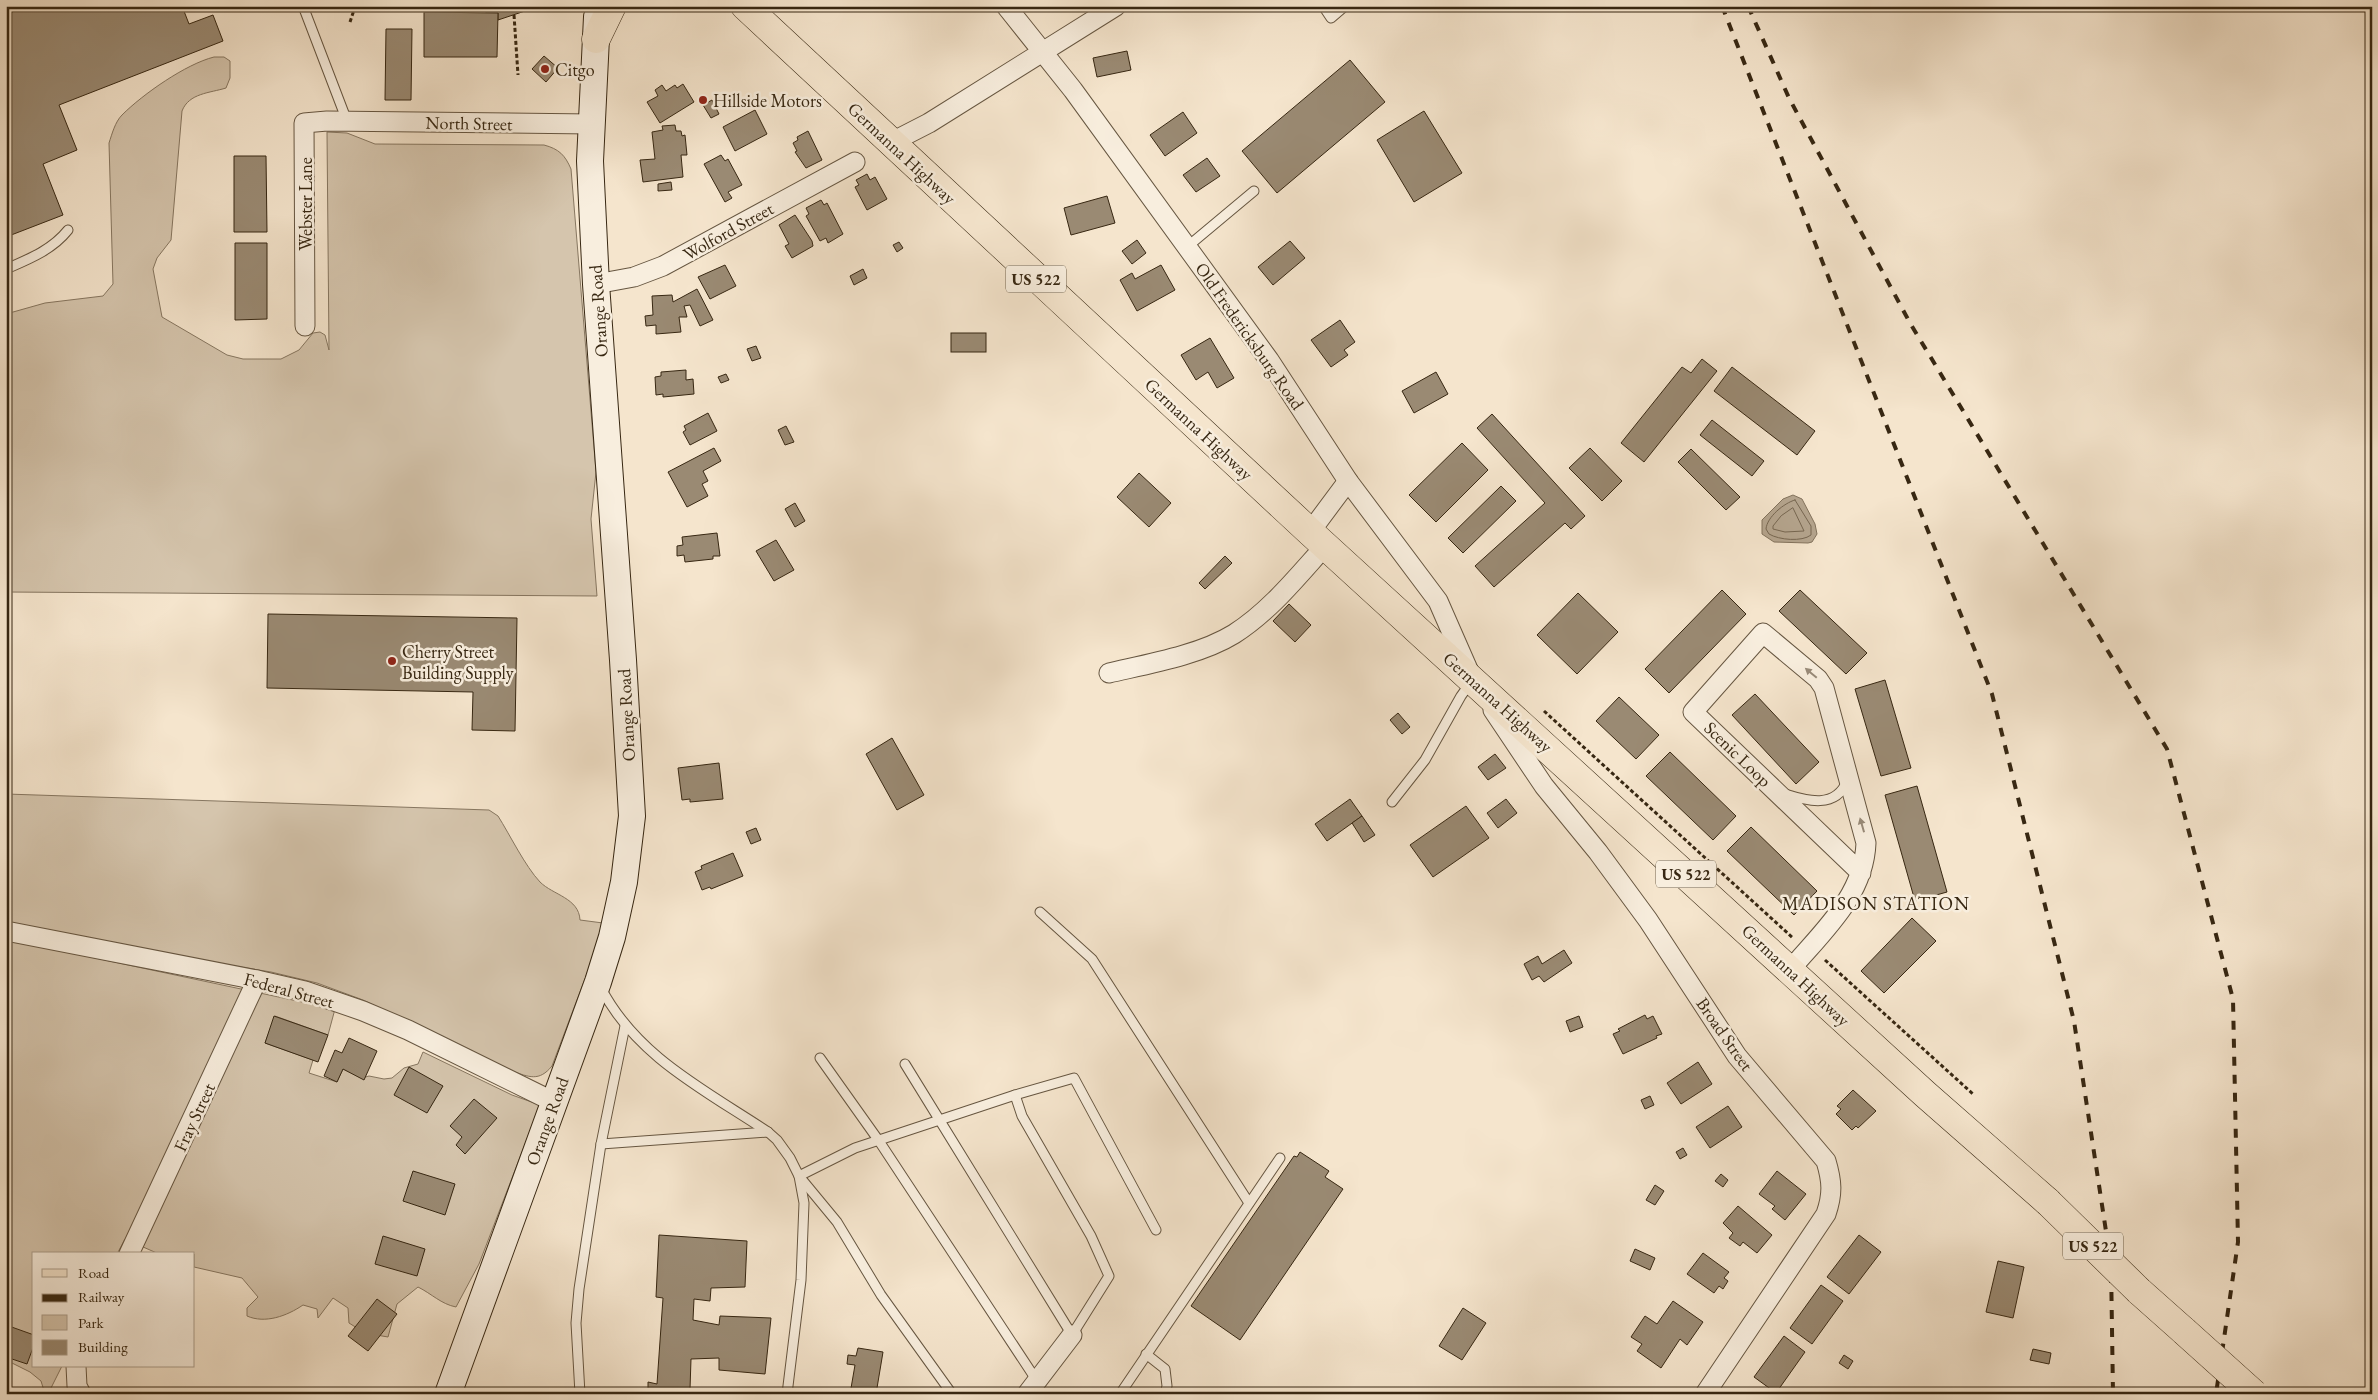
<svg xmlns="http://www.w3.org/2000/svg" width="2378" height="1400" viewBox="0 0 2378 1400" font-family="'EB Garamond',serif">
<rect width="100%" height="100%" fill="#f5e5cd"/>
<filter id="stains"><feTurbulence type="fractalNoise" baseFrequency=".004" numOctaves="4"/><feColorMatrix values="0 0 0 0 .2 0 0 0 0 .09 0 0 0 0 .02 0 0 0 .5 -.17"/></filter>
<radialGradient id="worn" r=".72"><stop offset=".6" stop-color="#630" stop-opacity="0"/><stop offset="1" stop-color="#630" stop-opacity=".3"/></radialGradient>
<!-- green -->
<g fill="#d5c5ad" stroke="#867660">
<path d="M214,57H224L230,61V78L226,88C210,93 189,93 182,111L171,240L157,258L153,269L162,317L227,355L243,359H281L299,350L313,333L320,332L325,335L329,350L327,132L347,133L375,144L544,145C559,149 565,155 571,169L596,472L591,519L597,596L6,592V314L45,303L103,296L113,284L109,143C112,134 115,122 122,115C143,94 186,64 214,57Z"/>
<path d="M6,794L489,810L498,816C510,835 525,866 540,882C553,895 579,898 580,920L603,923L589,968L552,1066C539,1082 529,1077 512,1071L363,1000L317,983L271,972L118,947L6,925Z"/>
<path d="M6,939L335,1009L328,1035L275,1016L265,1043L313,1060L309,1073L337,1082L343,1069L362,1078L369,1076L384,1079L392,1078L404,1068L418,1064L423,1052L512,1095L540,1105L479,1264L456,1307C441,1304 432,1294 418,1287L397,1304L388,1337L365,1333L349,1323L348,1308L333,1298L318,1318L317,1309L303,1305C287,1316 265,1324 247,1316V1308L258,1297L242,1278L194,1267V1254H159L125,1239L117,1254H34V1366H62L48,1394H45L41,1381L30,1372L6,1360Z"/>
</g>
<!-- water -->
<polygon fill="#b4a48d" stroke="#82725c" points="1793,495 1802,499 1815,524 1817,534 1812,542 1808,543 1774,542 1762,534 1762,520 1783,499"/>
<g fill="none" stroke-linecap="round" stroke-linejoin="round">
<!-- shore -->
<g stroke="#766650" stroke-width="1">
<path d="M1795,500L1811,526V535C1802,542 1779,540 1769,534L1766,529C1767,517 1784,503 1795,500Z"/>
<polygon points="1793,508 1804,531 1785,532 1773,529 1773,526 1781,516"/>
</g>
</g>
<!-- building -->
<g fill="#9a8a73" stroke="#372712">
<polygon points="6,6 182,6 189,24 213,15 223,41 59,105 77,150 43,164 63,215 6,237"/>
<polygon points="486,6 528,6 528,10 498,20 498,13 486,13"/>
<polygon points="424,12 498,13 497,57 424,57"/>
<polygon points="386,29 412,29 411,100 385,100"/>
<polygon points="1127,51 1131,70 1097,77 1093,58"/>
<polygon points="544,56 558,68 546,82 532,69"/>
<polygon points="1350,60 1385,102 1277,193 1242,151"/>
<polygon points="683,84 694,102 660,123 647,102 658,96 655,90 662,85 666,91 675,85 677,88"/>
<polygon points="712,100 719,114 711,118 703,105"/>
<polygon points="755,110 767,134 735,151 723,127"/>
<polygon points="1424,111 1462,173 1414,202 1377,140"/>
<polygon points="1183,112 1197,133 1165,156 1150,135"/>
<polygon points="675,125 676,131 681,131 682,136 685,135 687,155 681,155 683,177 643,182 640,160 655,159 652,132 663,130 662,126"/>
<polygon points="808,131 822,160 806,168 795,152 797,151 793,143 798,140 797,137"/>
<polygon points="721,155 725,161 728,159 742,185 728,192 732,198 725,202 704,164"/>
<polygon points="234,156 266,156 267,232 234,232"/>
<polygon points="1207,158 1220,176 1196,192 1183,175"/>
<polygon points="867,174 870,180 875,177 887,199 867,210 855,187 859,185 856,180"/>
<polygon points="671,182 672,190 658,191 658,184"/>
<polygon points="1107,196 1115,223 1071,235 1064,208"/>
<polygon points="821,200 824,205 827,203 843,234 828,243 826,238 820,241 806,216 809,214 806,208"/>
<polygon points="795,215 812,241 813,246 792,258 785,246 789,244 779,225"/>
<polygon points="1137,240 1146,253 1132,264 1122,251"/>
<polygon points="1290,241 1305,258 1273,285 1258,267"/>
<polygon points="899,242 903,248 897,252 893,245"/>
<polygon points="235,243 267,243 267,319 235,320"/>
<polygon points="725,265 736,286 710,299 698,277"/>
<polygon points="1161,265 1175,290 1137,311 1120,280 1132,273 1135,279"/>
<polygon points="863,269 867,278 854,285 850,276"/>
<polygon points="697,289 713,320 700,326 690,305 684,306 687,317 679,317 681,332 656,334 656,325 646,326 645,316 653,315 652,296 672,295 673,302"/>
<polygon points="1340,320 1355,342 1344,350 1348,355 1331,367 1311,340"/>
<rect x="951" y="333" width="35" height="19"/>
<polygon points="1210,338 1234,378 1217,388 1208,372 1196,380 1181,355"/>
<polygon points="756,346 761,358 752,361 747,349"/>
<polygon points="1702,359 1717,371 1644,462 1621,443 1682,367 1691,373"/>
<polygon points="1732,367 1815,431 1797,455 1714,391"/>
<polygon points="686,370 686,380 693,379 694,394 663,397 663,394 656,395 655,377 661,376 661,372"/>
<polygon points="1436,372 1448,394 1414,413 1402,391"/>
<polygon points="726,374 729,380 721,383 718,377"/>
<polygon points="708,413 717,431 690,445 683,432 686,430 684,426"/>
<polygon points="1492,414 1585,516 1571,529 1565,523 1494,587 1475,566 1545,503 1477,428"/>
<polygon points="1712,420 1764,461 1752,476 1700,435"/>
<polygon points="786,426 794,442 785,445 778,430"/>
<polygon points="1462,443 1488,470 1436,522 1409,495"/>
<polygon points="714,448 721,461 703,471 708,481 702,484 708,496 687,507 668,472"/>
<polygon points="1590,448 1622,481 1602,501 1569,468"/>
<polygon points="1691,449 1740,497 1726,510 1678,462"/>
<polygon points="1139,473 1171,503 1149,527 1117,497"/>
<polygon points="1501,486 1516,501 1463,553 1448,538"/>
<polygon points="795,503 805,521 795,527 785,509"/>
<polygon points="717,533 720,556 713,556 713,559 685,562 684,555 677,556 677,546 683,545 682,537"/>
<polygon points="776,540 794,570 774,581 756,551"/>
<polygon points="1225,556 1232,563 1205,589 1199,583"/>
<polygon points="1722,590 1746,614 1669,693 1645,669"/>
<polygon points="1800,590 1867,653 1846,674 1779,611"/>
<polygon points="1578,593 1618,632 1577,674 1537,635"/>
<polygon points="1289,604 1311,625 1295,642 1273,621"/>
<polygon points="268,614 517,618 515,731 472,730 473,692 267,688"/>
<polygon points="1885,680 1911,768 1881,776 1855,689"/>
<polygon points="1755,694 1819,762 1796,784 1732,715"/>
<polygon points="1619,697 1659,735 1636,759 1596,721"/>
<polygon points="1398,713 1410,727 1402,734 1390,720"/>
<polygon points="892,738 924,795 897,810 866,754"/>
<polygon points="1670,752 1736,816 1713,840 1646,776"/>
<polygon points="1495,754 1506,768 1488,780 1478,767"/>
<polygon points="719,763 723,799 690,802 690,799 682,800 678,768"/>
<polygon points="1917,786 1947,892 1915,901 1885,795"/>
<polygon points="1350,799 1362,816 1327,841 1315,824"/>
<polygon points="1506,799 1517,813 1498,828 1487,813"/>
<polygon points="1466,806 1489,838 1433,877 1410,845"/>
<polygon points="1362,816 1375,835 1364,842 1352,823"/>
<polygon points="1751,827 1817,891 1794,915 1727,851"/>
<polygon points="756,828 761,840 751,844 746,832"/>
<polygon points="733,853 743,876 711,889 710,887 702,890 695,872 702,869 701,866"/>
<polygon points="1912,918 1936,941 1884,993 1861,971"/>
<polygon points="1564,950 1572,963 1544,982 1539,976 1532,980 1524,964 1538,956 1542,964"/>
<polygon points="1645,1015 1647,1019 1653,1016 1662,1034 1656,1036 1657,1038 1623,1054 1613,1034 1620,1031 1618,1029"/>
<polygon points="274,1016 328,1035 318,1062 265,1043"/>
<polygon points="1579,1016 1583,1027 1570,1032 1566,1021"/>
<polygon points="349,1038 377,1051 364,1080 343,1069 337,1082 324,1076 335,1050 342,1053"/>
<polygon points="1698,1062 1712,1084 1681,1104 1667,1083"/>
<polygon points="409,1067 443,1086 427,1113 394,1095"/>
<polygon points="1853,1090 1876,1111 1858,1128 1856,1126 1852,1130 1836,1114 1841,1109 1837,1106"/>
<polygon points="1650,1096 1654,1105 1645,1109 1641,1100"/>
<polygon points="474,1099 497,1118 465,1154 456,1145 462,1137 450,1126"/>
<polygon points="1728,1106 1742,1127 1710,1148 1696,1127"/>
<polygon points="1683,1148 1687,1155 1680,1159 1676,1152"/>
<polygon points="1300,1152 1329,1171 1325,1177 1343,1189 1240,1340 1191,1306 1294,1156 1297,1157"/>
<polygon points="413,1171 455,1184 445,1215 403,1201"/>
<polygon points="1777,1171 1806,1194 1785,1220 1772,1209 1775,1206 1759,1194"/>
<polygon points="1721,1174 1728,1180 1723,1187 1715,1181"/>
<polygon points="1655,1185 1664,1191 1655,1205 1646,1200"/>
<polygon points="1738,1206 1772,1235 1757,1253 1743,1242 1740,1246 1729,1238 1733,1233 1723,1223"/>
<polygon points="659,1235 747,1241 745,1287 711,1288 710,1301 694,1299 693,1320 719,1325 720,1316 771,1318 765,1374 719,1370 719,1358 691,1359 690,1389 728,1390 727,1394 648,1394 648,1382 657,1384 663,1298 656,1297"/>
<polygon points="1859,1235 1881,1252 1849,1294 1827,1277"/>
<polygon points="383,1236 425,1249 417,1276 375,1264"/>
<polygon points="1635,1249 1655,1258 1650,1270 1630,1261"/>
<polygon points="1703,1253 1729,1272 1724,1278 1728,1281 1723,1289 1719,1286 1714,1293 1687,1274"/>
<polygon points="1998,1261 2024,1267 2013,1318 1986,1312"/>
<polygon points="1821,1285 1843,1301 1812,1344 1790,1328"/>
<polygon points="377,1299 397,1314 368,1351 348,1336"/>
<polygon points="1673,1301 1703,1322 1687,1345 1680,1339 1661,1368 1637,1351 1642,1344 1631,1337 1645,1316 1657,1324"/>
<polygon points="1463,1308 1486,1323 1462,1360 1439,1346"/>
<polygon points="6,1325 34,1335 34,1345 27,1364 6,1357"/>
<polygon points="1784,1336 1805,1352 1776,1393 1754,1377"/>
<polygon points="858,1348 883,1352 876,1394 850,1394 855,1365 847,1364 848,1355 856,1356"/>
<polygon points="2033,1349 2051,1353 2049,1364 2030,1360"/>
<polygon points="1844,1355 1853,1361 1848,1369 1839,1363"/>
</g>
<g fill="none" stroke-linecap="round" stroke-linejoin="round">
<defs>
<g id="service">
<polyline points="303,6 347,121"/>
<polyline points="1323,6 1331,18 1345,6"/>
<polyline points="1187,247 1254,191"/>
<path d="M6,269C29,259 52,250 68,230"/>
<path d="M1785,794C1807,801 1836,809 1847,781"/>
<polyline points="1392,802 1425,760 1461,696 1471,682"/>
<polyline points="1040,912 1092,959 1249,1203"/>
<path d="M601,988C637,1057 705,1090 768,1132L777,1140L790,1158L799,1176L837,1222L881,1295L952,1394"/>
<polyline points="820,1058 879,1141 1037,1381"/>
<polyline points="905,1064 1072,1335 1109,1276 1091,1236 1022,1116 1015,1095"/>
<polyline points="601,1144 768,1132"/>
<polyline points="1146,1354 1165,1369 1167,1386 1165,1394"/>
<polyline points="580,1394 576,1323 579,1289 601,1144 625,1026"/>
<polyline points="787,1394 801,1280 804,1203 799,1176 855,1148 1015,1095 1074,1078 1156,1230"/>
<polyline points="1120,1394 1280,1158"/>
</g>
<g id="minor">
<polyline points="1006,6 1073,90 1269,360 1348,481 1438,601 1470,674"/>
<polyline points="890,143 929,123 1116,6"/>
<polyline points="596,284 634,277 663,266 855,162"/>
<polyline points="305,326 304,123 327,121 592,124"/>
<polyline points="1310,532 1348,481"/>
<path d="M1109,673C1148,664 1200,655 1234,634C1270,611 1297,577 1325,546"/>
<path d="M1493,710L1544,786L1598,852L1648,920L1737,1056L1826,1161C1832,1181 1833,1194 1826,1214L1705,1394"/>
<polyline points="6,931 257,980 305,991 363,1011 408,1030 554,1102"/>
<path d="M1790,970C1822,932 1864,896 1866,843L1824,688L1818,679L1763,633L1693,712L1861,873"/>
<polyline points="129,1254 257,980"/>
<polyline points="76,1366 77,1386 81,1394"/>
<polyline points="1027,1394 1072,1335"/>
</g>
<polyline id="secondary" points="448,1394 598,982 612,937 624,882 632,816 623,660 596,284 590,161 597,17"/>
<g id="primary">
<polyline points="745,6 1310,532 1925,1094 2048,1202"/>
<polyline points="596,39 612,6"/>
<polyline points="2139,1291 2184,1331"/>
</g>
</defs>
<!-- service casing -->
<use href="#service" stroke="#665641" stroke-width="11"/>
<!-- minor casing -->
<use href="#minor" stroke="#665641" stroke-width="21"/>
<!-- secondary casing -->
<use href="#secondary" stroke="#372712" stroke-width="28"/>
<!-- primary casing -->
<use href="#primary" stroke="#372712" stroke-width="29"/>
<!-- path -->
<g stroke="#372712" stroke-width="3" stroke-dasharray="4 2.5" stroke-linecap="butt">
<polyline points="514,15 518,75"/>
<polyline points="350,22 354,10 373,9"/>
<polyline points="1544,711 1793,938"/>
<polyline points="1825,960 1973,1094"/>
</g>
<!-- service -->
<use href="#service" stroke="#f8eede" stroke-width="9"/>
<!-- minor -->
<use href="#minor" stroke="#f8eede" stroke-width="19"/>
<!-- secondary -->
<use href="#secondary" stroke="#f8eede" stroke-width="26"/>
<!-- primary -->
<use href="#primary" stroke="#f5e5cd" stroke-width="28"/>
<!-- rail -->
<g stroke="#372712" stroke-width="4" stroke-dasharray="9 9" stroke-linecap="butt">
<polyline points="1722,6 1992,694 2074,1021 2111,1264 2113,1394"/>
<polyline points="1748,6 1789,98 1910,323 2167,749 2233,999 2238,1242 2216,1394"/>
</g>
<defs>
<g id="primary-bridge">
<polyline points="2048,1202 2139,1291"/>
<polyline points="2184,1331 2254,1394"/>
</g>
</defs>
<!-- primary-bridge casing -->
<use href="#primary-bridge" stroke="#372712" stroke-width="29" stroke-linecap="butt"/>
<!-- primary-bridge -->
<use href="#primary-bridge" stroke="#f5e5cd" stroke-width="28"/>
</g>
<!-- one-way arrows -->
<defs><path id="oneway-solid" d="M-6-.8H1V-3.2L6.5 0L1 3.2V.8H-6Z" transform="scale(1.25)"/></defs>
<g fill="#988a78">
<use href="#oneway-solid" transform="translate(1811 673) rotate(-140)"/>
<use href="#oneway-solid" transform="translate(1862 825) rotate(-106)"/>
</g>
<!-- markers -->
<g fill="#8f2418" stroke="#f8eede" stroke-width="2">
<circle cx="545" cy="69" r="5"/>
<circle cx="703" cy="100" r="5"/>
<circle cx="392" cy="661" r="5"/>
</g>
<g text-anchor="middle" dominant-baseline="central" stroke-width="5" stroke-linejoin="round" paint-order="stroke">
<!-- shield labels -->
<g fill="#f8eede" stroke="#71634f" stroke-width="1">
<rect x="1006" y="265.5" width="60" height="27" rx="4"/>
<rect x="1656" y="860.5" width="60" height="27" rx="4"/>
<rect x="2063" y="1232.5" width="60" height="27" rx="4"/>
</g>
<g font-size="16" font-weight="bold" fill="#372712">
<text x="1036" y="279">US 522</text>
<text x="1686" y="874">US 522</text>
<text x="2093" y="1246">US 522</text>
</g>
<!-- poi labels -->
<g font-size="18" fill="#372712" stroke="#f8eede" text-anchor="start">
<text x="555" y="69">Citgo</text>
<text x="713" y="100">Hillside Motors</text>
<text x="402" y="651">Cherry Street<tspan x="402" dy="21">Building Supply</tspan></text>
</g>
<!-- street labels -->
<g font-size="18" fill="#372712" stroke="#f8eede">
<text transform="translate(469 123) rotate(1)">North Street</text>
<text transform="translate(902 153) rotate(43)">Germanna Highway</text>
<text transform="translate(305 204) rotate(-90)">Webster Lane</text>
<text transform="translate(728 231) rotate(-29)">Wolford Street</text>
<text transform="translate(598 311) rotate(-94)">Orange Road</text>
<text transform="translate(1250 336) rotate(55)">Old Fredericksburg Road</text>
<text transform="translate(1199 429) rotate(43)">Germanna Highway</text>
<text transform="translate(1498 702) rotate(42)">Germanna Highway</text>
<text transform="translate(626 715) rotate(-93)">Orange Road</text>
<text transform="translate(1738 754) rotate(44)">Scenic Loop</text>
<text transform="translate(1796 975) rotate(43)">Germanna Highway</text>
<text transform="translate(289 990) rotate(15)">Federal Street</text>
<text transform="translate(1725 1034) rotate(55)">Broad Street</text>
<text transform="translate(194 1117) rotate(-65)">Fray Street</text>
<text transform="translate(547 1121) rotate(-70)">Orange Road</text>
</g>
<!-- neighbourhood labels -->
<g font-size="19" letter-spacing="1" fill="#372712" stroke="#f8eede">
<text x="1876" y="903">MADISON STATION</text>
</g>
</g>
<!-- margin -->
<rect width="2378" height="1400" fill="none" stroke="#f5e5cd" stroke-width="25"/>
<rect x="8" y="8" width="2363" height="1385" fill="none" stroke="#372712" stroke-width="2.5"/>
<rect x="12" y="12" width="2353" height="1375" fill="none" stroke="#372712"/>
<!-- legend -->
<rect x="32" y="1252" width="162" height="115" fill="#f8eede" stroke="#ab9e8c"/>
<rect x="42" y="1269" width="25" height="8" fill="#f5e5cd" stroke="#ab9e8c"/>
<text x="78" y="1278" font-size="15" fill="#372712">Road</text>
<rect x="42" y="1294" width="25" height="8" fill="#372712" stroke="#ab9e8c"/>
<text x="78" y="1302" font-size="15" fill="#372712">Railway</text>
<rect x="42" y="1315" width="25" height="15" fill="#d5c5ad" stroke="#ab9e8c"/>
<text x="78" y="1328" font-size="15" fill="#372712">Park</text>
<rect x="42" y="1340" width="25" height="15" fill="#9a8a73" stroke="#ab9e8c"/>
<text x="78" y="1352" font-size="15" fill="#372712">Building</text>
<rect width="100%" height="100%" filter="url(#stains)"/>
<rect width="100%" height="100%" fill="url(#worn)"/>
</svg>
